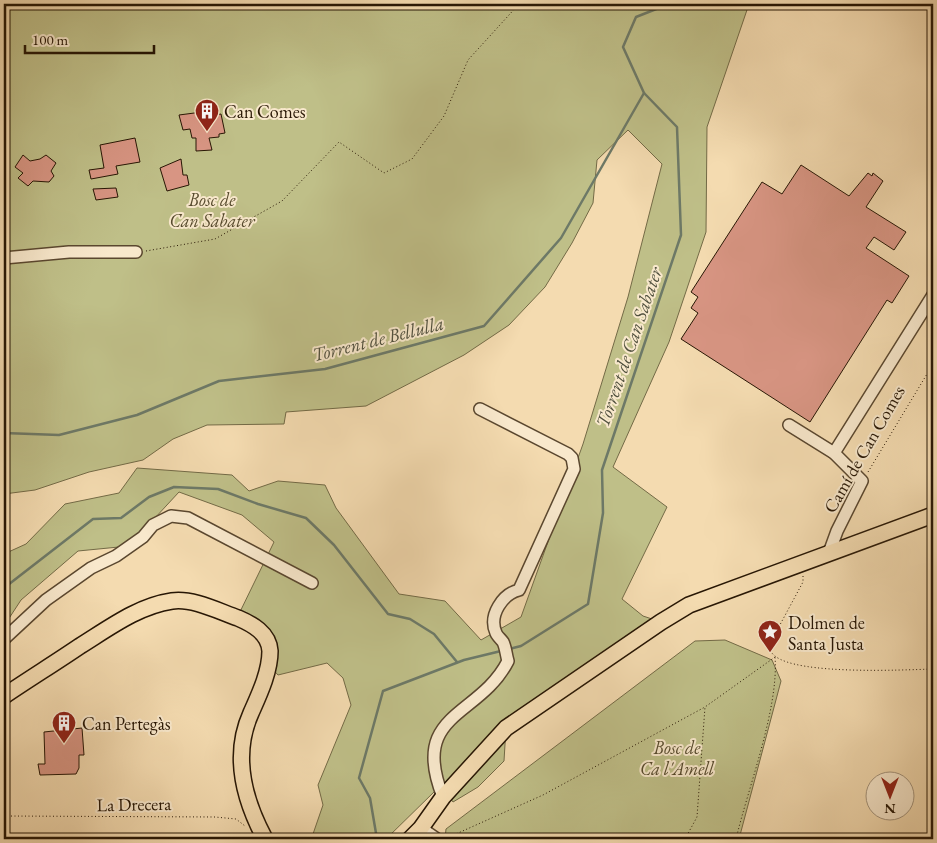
<svg xmlns="http://www.w3.org/2000/svg" width="937" height="843" viewBox="0 0 937 843" font-family="'EB Garamond',serif">
<rect width="100%" height="100%" fill="#f4dbb0"/>
<filter id="stains"><feTurbulence type="fractalNoise" baseFrequency=".004" numOctaves="4"/><feColorMatrix values="0 0 0 0 .2 0 0 0 0 .09 0 0 0 0 .02 0 0 0 .5 -.17"/></filter>
<radialGradient id="worn" r=".72"><stop offset=".6" stop-color="#630" stop-opacity="0"/><stop offset="1" stop-color="#630" stop-opacity=".3"/></radialGradient>
<!-- green -->
<g fill="#bfbf88" stroke="#736a46">
<polygon points="4,4 749,4 707,127 706,232 669,342 613,467 667,507 622,599 643,616 661,622 506,728 504,761 478,787 453,802 435,777 435,791 386,839 356,839 313,834 323,805 318,785 351,705 343,678 327,663 278,675 268,664 270,651 237,618 274,542 242,515 179,492 129,546 78,551 21,600 4,626 4,554 26,544 65,504 119,493 137,468 232,475 249,491 278,481 325,485 336,508 399,594 445,601 481,640 521,617 583,444 628,297 662,164 628,130 597,160 593,203 572,243 545,287 509,325 464,355 366,406 286,412 284,424 207,425 173,439 143,460 89,472 35,490 4,494"/>
<polygon points="725,640 772,660 781,681 739,839 445,839 446,829 695,641"/>
</g>
<g fill="none" stroke-linecap="round" stroke-linejoin="round">
<!-- stream -->
<g stroke="#6d7967" stroke-width="2.5">
<polyline points="4,433 59,435 137,415 219,381 325,369 484,326 561,238 644,93"/>
<polyline points="4,588 93,519 121,518 149,497 174,487 218,489 258,504 306,518 334,545 388,614 410,619 434,634 457,662"/>
<polyline points="509,649 521,646 588,604 603,513 602,470 681,235 677,127 644,93 623,47 636,17 669,4"/>
<polyline points="377,839 370,798 359,778 383,691 464,660 501,651"/>
</g>
</g>
<!-- building -->
<g fill="#d89583" stroke="#271604">
<polygon points="202,112 203,117 221,114 225,133 219,134 219,137 209,138 212,150 196,151 196,138 192,138 190,129 183,130 179,115"/>
<polygon points="135,138 140,162 116,166 118,174 91,179 89,170 104,168 100,145"/>
<polygon points="23,155 30,161 40,159 46,155 56,163 51,171 54,176 49,182 33,181 28,186 18,178 23,173 15,167"/>
<polygon points="181,159 183,175 187,175 189,185 167,191 160,168"/>
<polygon points="801,165 849,196 868,173 872,176 873,173 883,181 866,207 906,232 894,250 874,237 866,248 909,276 892,303 887,300 810,422 681,339 698,313 691,308 698,297 691,292 762,182 782,194"/>
<polygon points="116,188 118,197 96,200 93,189"/>
<polygon points="82,728 84,755 79,755 79,768 76,774 40,775 38,764 45,764 44,732"/>
</g>
<g fill="none" stroke-linecap="round" stroke-linejoin="round">
<defs>
<g id="minor">
<polyline points="4,258 69,252 136,252"/>
<polyline points="789,425 834,453 862,481 837,531 829,553"/>
<polyline points="834,453 933,295"/>
<polyline points="4,639 46,600 91,568 116,556 143,537 153,525 171,516 188,518 312,583"/>
<path d="M443,797C409,712 479,718 508,661C506,655 506,648 503,642C501,639 497,636 496,633C488,615 503,594 519,590L574,469L572,458L568,454L480,409"/>
<polyline points="421,828 437,839"/>
</g>
<g id="major">
<path d="M4,696C29,679 55,663 80,646C109,628 138,606 172,601C193,598 218,611 238,618C252,624 269,633 270,651C270,672 259,695 251,713C232,755 244,800 265,839"/>
<polyline points="410,839 421,828 443,797 506,728 661,622 689,605 933,515"/>
</g>
</defs>
<!-- minor casing -->
<use href="#minor" stroke="#5a472f" stroke-width="14"/>
<!-- major casing -->
<use href="#major" stroke="#271604" stroke-width="18"/>
<!-- path -->
<g stroke="#271604" stroke-width="1" stroke-dasharray="1 2.5" stroke-linecap="butt">
<polyline points="146,251 215,239 282,201 339,142 384,173 412,159 444,116 468,60 519,4"/>
<polyline points="868,472 933,364"/>
<path d="M803,576V582L768,647C770,650 772,654 775,656C798,675 902,670 933,669"/>
<polyline points="4,816 215,817 236,819 245,826"/>
<polyline points="447,838 543,795 705,707"/>
<polyline points="685,839 697,817 705,707 775,657"/>
<path d="M736,839C748,788 779,708 775,657"/>
</g>
<!-- minor -->
<use href="#minor" stroke="#f8e8cc" stroke-width="11"/>
<!-- major -->
<use href="#major" stroke="#f4dbb0" stroke-width="15"/>
</g>
<!-- icons -->
<defs>
<symbol id="building-pin" viewBox="-11 -11 22 30"><path d="M0 17L-7.5 6A9.5 9.5 0 1 1 7.5 6Z" fill="#8f2418" stroke="#f8e8cc"/><path d="M-4-6H4V6H1V3H-1V6H-4ZM-2.5-4.3h1.7v1.8h-1.7ZM.8-4.3h1.7v1.8H.8ZM-2.5-1h1.7V.8h-1.7ZM.8-1h1.7V.8H.8Z" fill="#fff"/></symbol>
<symbol id="sight-pin" viewBox="-11 -11 22 30"><path d="M0 17L-7.5 6A9.5 9.5 0 1 1 7.5 6Z" fill="#8f2418" stroke="#f8e8cc"/><path d="M0-6L1.8-2.2L6-1.7L2.9 1.2L3.7 5.4L0 3.3L-3.7 5.4L-2.9 1.2L-6-1.7L-1.8-2.2Z" fill="#fff"/></symbol>
</defs>
<g fill-rule="evenodd">
<use href="#building-pin" x="193" y="97" width="28" height="38"/>
<use href="#sight-pin" x="756" y="618" width="28" height="38"/>
<use href="#building-pin" x="50" y="709" width="28" height="38"/>
</g>
<g text-anchor="middle" dominant-baseline="central" stroke-width="4" stroke-linejoin="round" paint-order="stroke">
<!-- poi labels -->
<g font-size="18" fill="#271604" stroke="#f8e8cc" text-anchor="start">
<text x="224" y="111">Can Comes</text>
<text x="788" y="622">Dolmen de<tspan x="788" dy="21">Santa Justa</tspan></text>
<text x="82" y="723">Can Pertegàs</text>
</g>
<!-- park labels -->
<g font-size="18" font-style="italic" fill="#55492c" stroke="#f8e8cc">
<text x="212" y="199">Bosc de<tspan x="212" dy="21">Can Sabater</tspan></text>
<text x="677" y="747">Bosc de<tspan x="677" dy="21">Ca l'Amell</tspan></text>
</g>
<!-- street labels -->
<g font-size="18" fill="#271604" stroke="#f8e8cc">
<text transform="translate(864 449) rotate(-60)">Camí de Can Comes</text>
<text transform="translate(134 804) rotate(-1)">La Drecera</text>
</g>
<!-- water labels -->
<g font-size="19" font-style="italic" fill="#50503e" stroke="#f8e8cc">
<text transform="translate(378 339) rotate(-14)">Torrent de Bellulla</text>
<text transform="translate(629 347) rotate(-71)">Torrent de Can Sabater</text>
</g>
</g>
<!-- margin -->
<rect width="937" height="843" fill="none" stroke="#f4dbb0" stroke-width="20"/>
<rect x="5" y="5" width="927" height="833" fill="none" stroke="#271604" stroke-width="2.5"/>
<rect x="10" y="10" width="917" height="823" fill="none" stroke="#271604"/>
<!-- north arrow -->
<g transform="translate(890 796) rotate(180)"><circle r="24" fill="#f8e8cc" stroke="#a4947c"/>
<path d="M0-4L9 19L0 12L-9 19Z" fill="#8f2418"/>
<text y="-8" font-size="14" font-weight="bold" text-anchor="middle" fill="#271604">N</text>
</g>
<!-- scale -->
<path d="M25 45v8h129v-8" fill="none" stroke="#271604" stroke-width="2.5"/>
<text x="32" y="45" font-size="15" fill="#271604" stroke="#f8e8cc" stroke-width="4" paint-order="stroke">100 m</text>
<rect width="100%" height="100%" filter="url(#stains)"/>
<rect width="100%" height="100%" fill="url(#worn)"/>
</svg>
